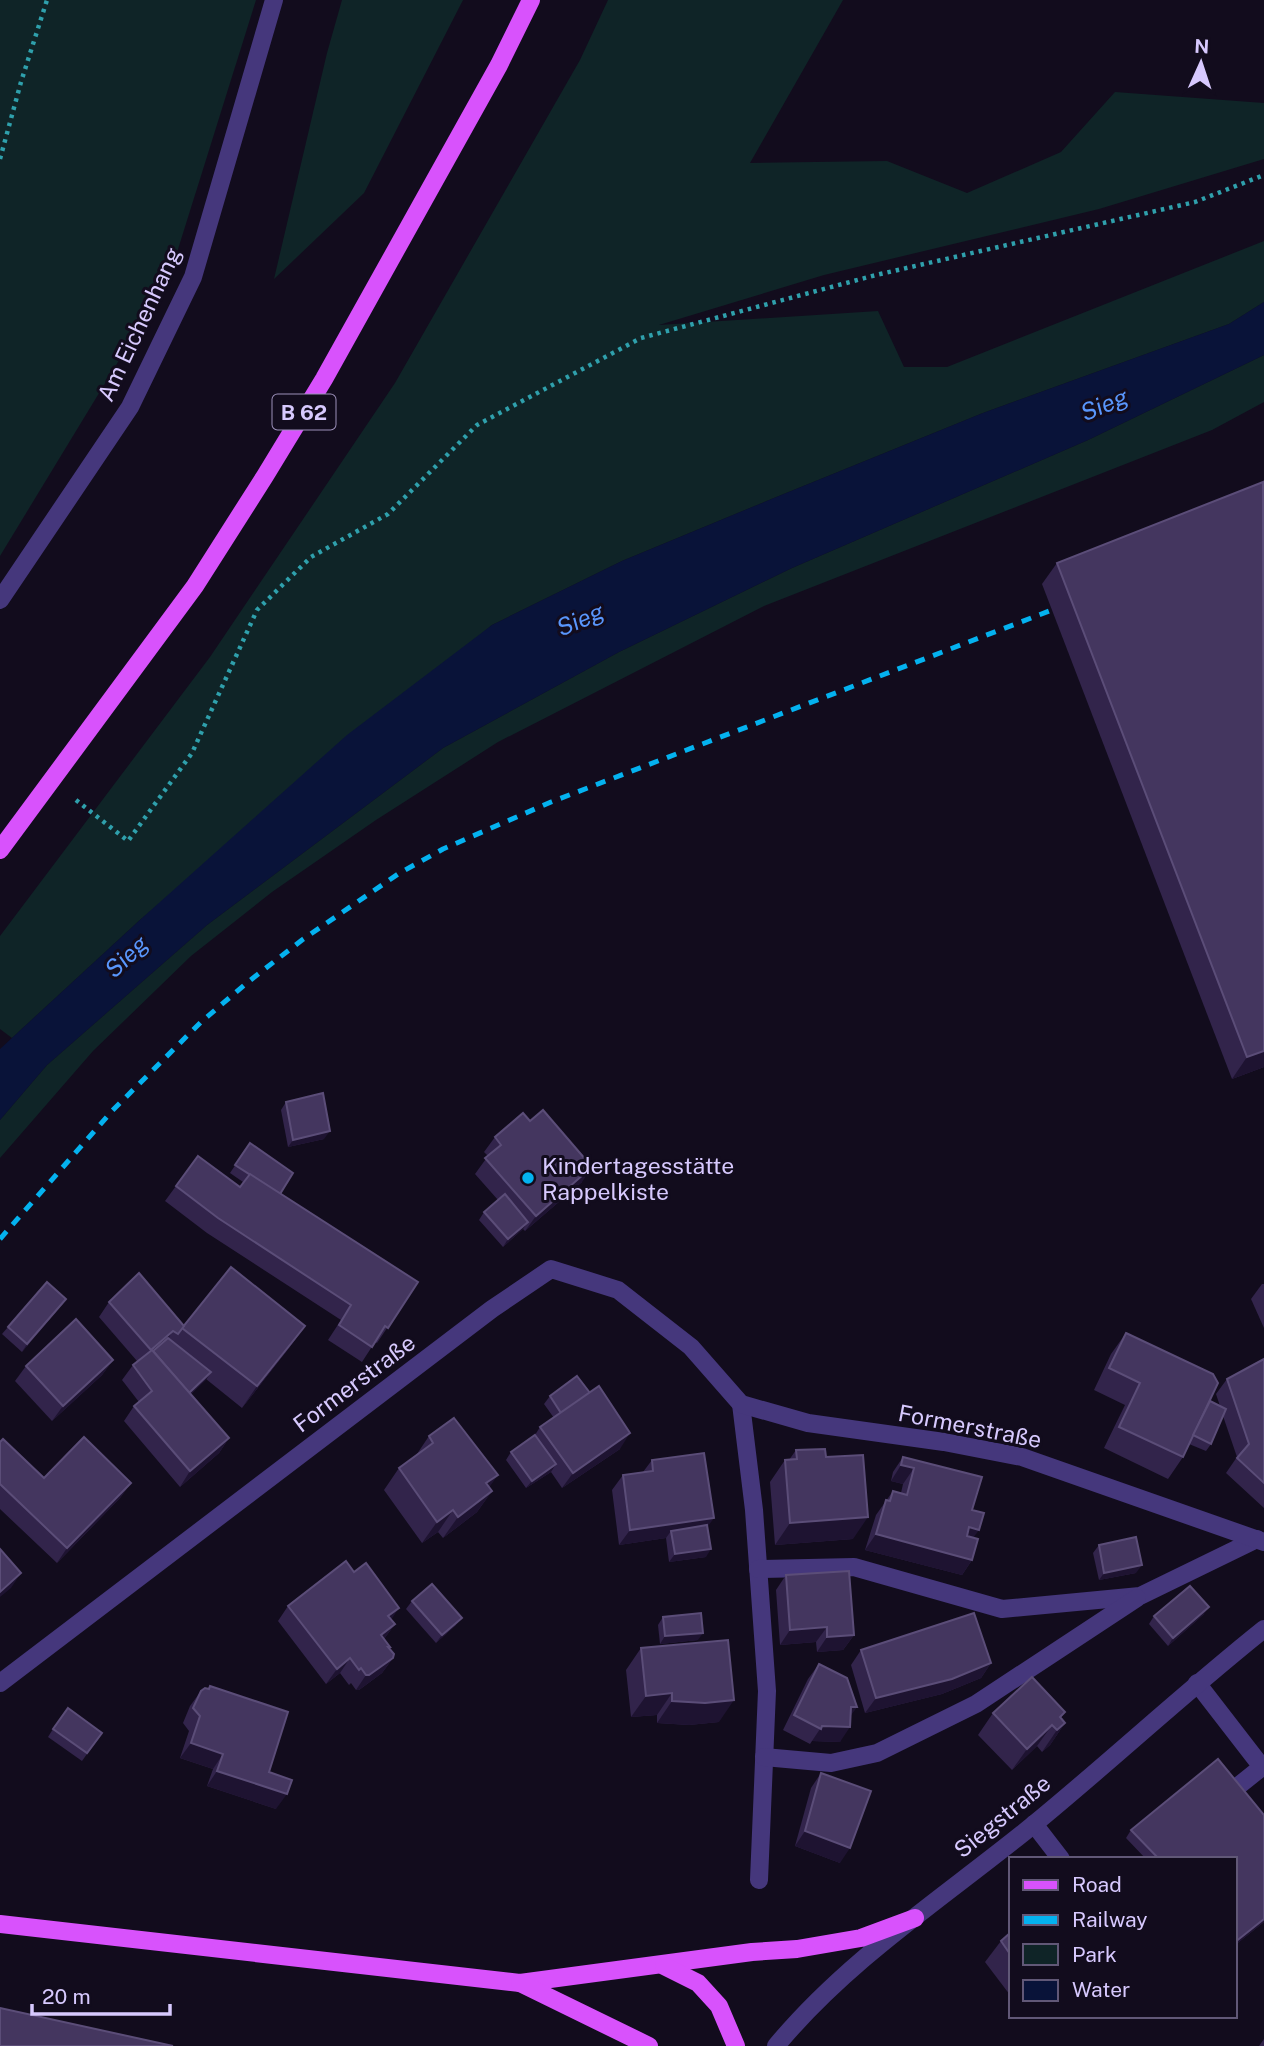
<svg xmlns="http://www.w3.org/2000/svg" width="1264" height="2046" viewBox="0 0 1264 2046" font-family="'Public Sans',sans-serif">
<rect width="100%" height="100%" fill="#120c1d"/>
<!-- green -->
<g fill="#0f2427">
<polygon points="0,0 256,0 169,278 0,556"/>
<polygon points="342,0 463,0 364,193 274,279 327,53"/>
<polygon points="608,0 843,0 750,163 887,161 967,193 1061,152 1115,92 1264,103 1264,159 1099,209 824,275 659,325 878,311 904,367 947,367 1264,241 1264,302 1229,324 983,413 774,498 622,561 492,625 141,919 12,1038 0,1029 0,936 210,657 395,383 580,60"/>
<polygon points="1264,355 1264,402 1212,430 764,606 498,742 376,820 272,892 191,956 93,1051 0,1158 0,1120 47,1065 207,925 443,748 619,652 792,568 1088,440"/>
</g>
<!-- water -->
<polygon fill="#091339" points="1264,302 1264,355 1088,440 792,568 619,652 443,748 207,925 47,1065 0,1120 0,1049 141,919 347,735 492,625 622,561 774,498 983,413 1229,324"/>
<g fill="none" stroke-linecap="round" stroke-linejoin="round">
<!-- path -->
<g stroke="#2fa0ac" stroke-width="4.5" stroke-dasharray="3.5 5" stroke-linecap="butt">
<polyline points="0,159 21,82 47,0"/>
<polyline points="76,800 128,841 192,753 257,610 311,557 388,514 477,425 641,338 876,275 1195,202 1264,175"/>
</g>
<!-- minor -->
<g stroke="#45377c" stroke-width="18">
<polyline points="0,600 130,407 193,277 274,0"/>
<polyline points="741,1404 754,1510 767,1691 759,1880"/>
<polyline points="758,1569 854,1567 1002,1609 1140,1596 1257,1539"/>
<polyline points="0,1683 492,1309 551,1269 618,1290 691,1347 741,1404 808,1423 944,1442 1022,1457 1264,1542"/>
<polyline points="1197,1683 1262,1767 1232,1791"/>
<polyline points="764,1757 831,1763 877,1753 976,1704 1137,1598"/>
<polyline points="1034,1824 1061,1859"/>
<path d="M776,2046C848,1959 946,1896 1033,1825C1111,1761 1185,1692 1264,1629"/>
</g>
<!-- major -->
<g stroke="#d852fc" stroke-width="18">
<polyline points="0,850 195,586 265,476 324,379 499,65 531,0"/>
<polyline points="0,1924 520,1983 752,1952 797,1949 861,1938 915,1918"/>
<polyline points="664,1966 698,1983 719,2006 736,2046"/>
<polyline points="520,1983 649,2046"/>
</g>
<!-- rail -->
<polyline stroke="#04b2ef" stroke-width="5" stroke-dasharray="10 9" stroke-linecap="butt" points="0,1239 112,1111 201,1022 248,982 302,940 398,874 443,849 551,802 1052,610"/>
</g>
<!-- wall -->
<g fill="#32244b">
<polygon points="1264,484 1264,1067 1232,1079 1042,584 1057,563"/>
<polygon points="286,1102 324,1139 288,1147 281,1110"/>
<polygon points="495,1137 582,1182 525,1231 523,1229 503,1247 479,1220 484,1212 498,1200 475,1174 488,1156 484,1152"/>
<polygon points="250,1143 280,1194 418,1282 377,1343 375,1342 362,1362 328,1340 341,1320 207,1233 165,1201 198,1156 240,1187 243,1182 230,1173"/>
<polygon points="1262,1284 1264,1284 1264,1328 1251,1299"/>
<polygon points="66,1299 22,1352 2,1334 8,1327"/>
<polygon points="109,1302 184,1326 305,1326 289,1348 242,1408 206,1379 191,1394 229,1438 219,1453 180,1487 124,1421 134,1406 139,1402 122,1380 133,1365 137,1361 99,1317"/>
<polygon points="1126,1333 1210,1401 1220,1406 1216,1394 1227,1379 1264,1359 1264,1508 1226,1473 1237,1457 1223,1416 1211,1444 1206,1451 1189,1444 1183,1457 1168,1479 1104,1448 1125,1405 1094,1390 1111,1354"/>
<polygon points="113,1360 102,1375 52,1421 15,1381 26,1366"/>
<polygon points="550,1396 620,1449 562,1488 551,1472 526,1488 506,1460 511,1452 535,1435 540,1427 554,1418 544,1404"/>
<polygon points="429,1436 489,1487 492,1491 477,1512 443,1538 438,1532 422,1543 384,1490 399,1468 415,1457"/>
<polygon points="0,1442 44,1478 131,1483 120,1498 57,1563 0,1509"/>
<polygon points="796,1450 826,1457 853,1539 775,1545 770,1482 785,1460 789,1460"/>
<polygon points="903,1457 972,1510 972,1560 962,1575 865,1550 876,1515 893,1491 901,1493 903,1484 891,1481 893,1472"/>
<polygon points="652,1460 708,1527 706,1557 669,1562 666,1538 619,1545 612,1490 623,1475 643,1472"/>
<polygon points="1099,1545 1136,1573 1099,1580 1093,1553"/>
<polygon points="786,1575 854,1635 843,1650 817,1652 816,1642 780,1645 776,1590"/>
<polygon points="412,1601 456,1625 436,1643 406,1609"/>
<polygon points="288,1606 391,1619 395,1624 384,1639 393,1658 382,1673 359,1690 356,1690 351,1683 349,1685 340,1673 326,1684 278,1621"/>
<polygon points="1204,1614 1168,1646 1149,1624 1154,1616"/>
<polygon points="663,1617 698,1640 660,1644 658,1625"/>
<polygon points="641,1648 719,1722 689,1725 657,1723 657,1715 631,1717 626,1670"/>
<polygon points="861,1650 991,1663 981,1678 942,1694 865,1713 851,1665"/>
<polygon points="819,1664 857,1707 850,1715 840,1742 812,1741 810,1744 783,1730 808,1679"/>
<polygon points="210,1686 269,1772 276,1809 207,1786 213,1769 180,1758 189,1731 183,1723 190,1706 201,1691 208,1689"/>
<polygon points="1065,1712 1061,1718 1065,1723 1050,1745 1042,1752 1037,1746 1012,1770 978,1735 993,1713"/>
<polygon points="53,1729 102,1733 82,1761 48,1737"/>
<polygon points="1218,1759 1264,1815 1264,1922 1234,1946 1234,1859 1146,1859 1126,1838 1131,1830"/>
<polygon points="821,1773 840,1863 795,1846 811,1788"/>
<polygon points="1010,1933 1010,1995 985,1962 1001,1941"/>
<polygon points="1264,2039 1264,2046 1259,2046"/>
</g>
<!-- shaded-wall -->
<g fill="#1e1331">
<polygon points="1264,1051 1264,1067 1232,1079 1247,1057"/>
<polygon points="330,1131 324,1139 288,1147 293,1140"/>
<polygon points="592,1167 582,1182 525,1231 536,1216"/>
<polygon points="528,1222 523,1229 503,1247 508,1239"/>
<polygon points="66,1299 61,1306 22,1352 27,1344"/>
<polygon points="305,1326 289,1348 242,1408 257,1386"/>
<polygon points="173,1331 163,1346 140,1365 151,1350"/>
<polygon points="113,1360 102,1375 52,1421 63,1406"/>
<polygon points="211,1372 206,1380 178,1406 183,1398"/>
<polygon points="630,1433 620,1449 562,1488 573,1473"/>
<polygon points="229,1438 219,1453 180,1487 190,1471"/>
<polygon points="556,1464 551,1472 526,1488 532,1481"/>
<polygon points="901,1465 914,1468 903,1484 891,1481"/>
<polygon points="498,1475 483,1496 486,1483"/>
<polygon points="131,1483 120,1498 57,1563 67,1548"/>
<polygon points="492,1491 477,1512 443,1538 458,1517"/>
<polygon points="453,1510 438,1532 422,1543 437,1522"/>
<polygon points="868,1517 853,1539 775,1545 790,1523"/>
<polygon points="714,1518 703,1533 671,1531 666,1538 619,1545 630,1530"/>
<polygon points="969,1527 979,1530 968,1545 958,1542"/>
<polygon points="876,1534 972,1560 962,1575 865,1550"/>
<polygon points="711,1549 706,1557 669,1562 675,1554"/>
<polygon points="1142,1565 1136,1573 1099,1580 1104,1573"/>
<polygon points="21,1573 11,1588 0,1597 0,1592"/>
<polygon points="1209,1607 1204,1614 1168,1646 1173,1638"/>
<polygon points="399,1608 389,1623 388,1616"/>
<polygon points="462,1618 456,1625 436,1643 442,1635"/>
<polygon points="395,1624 384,1639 381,1635"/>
<polygon points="827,1627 816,1642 780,1645 790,1630"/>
<polygon points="703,1633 698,1640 660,1644 665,1636"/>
<polygon points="854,1635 843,1650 817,1652 827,1637"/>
<polygon points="350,1658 340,1673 326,1684 337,1669"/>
<polygon points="393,1658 382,1673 359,1690 356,1690 366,1675"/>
<polygon points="991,1663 981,1678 942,1694 865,1713 876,1698"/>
<polygon points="672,1693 657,1715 631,1717 646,1696"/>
<polygon points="734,1700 719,1722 689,1725 657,1723 672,1701"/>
<polygon points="851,1707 857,1707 846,1722"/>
<polygon points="1065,1723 1050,1745 1042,1752 1057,1730"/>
<polygon points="1052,1725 1037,1746 1012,1770 1027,1749"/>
<polygon points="822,1726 850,1727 840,1742 812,1741"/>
<polygon points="191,1743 223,1754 213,1769 180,1758"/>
<polygon points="217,1771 287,1794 276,1809 207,1786"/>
<polygon points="805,1831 850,1848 840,1863 795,1846"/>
<polygon points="1264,1919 1264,1922 1234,1946 1234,1943"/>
</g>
<!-- building -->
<g fill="#44365f" stroke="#5b4d78" stroke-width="2">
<polygon points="1263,482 1264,1051 1247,1057 1057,563"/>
<polygon points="323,1093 330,1131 293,1140 286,1102"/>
<polygon points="543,1110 592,1167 536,1216 485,1158 501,1145 495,1137 523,1113 530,1121"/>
<polygon points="250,1143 293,1173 280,1194 235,1165"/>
<polygon points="198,1156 240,1187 250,1174 418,1282 388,1328 385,1326 372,1347 339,1325 351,1305 218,1218 176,1186"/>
<polygon points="505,1194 528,1222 508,1239 484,1212"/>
<polygon points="231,1267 305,1326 257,1386 182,1328"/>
<polygon points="139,1273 184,1326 178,1334 173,1331 151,1350 109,1302"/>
<polygon points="47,1282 66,1299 27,1344 8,1327"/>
<polygon points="76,1319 113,1360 63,1406 26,1366"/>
<polygon points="1126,1333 1213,1374 1218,1383 1183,1457 1119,1427 1140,1383 1109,1368"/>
<polygon points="168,1338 211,1372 189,1393 153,1351"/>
<polygon points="152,1350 229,1438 190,1471 134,1406 152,1391 133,1365"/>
<polygon points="1264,1359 1264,1483 1237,1458 1249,1444 1227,1379"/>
<polygon points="577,1376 590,1393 561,1413 550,1396"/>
<polygon points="599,1386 630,1433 573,1473 540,1427"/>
<polygon points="1210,1401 1226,1409 1211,1444 1193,1435"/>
<polygon points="454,1418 498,1475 486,1483 492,1491 458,1517 453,1510 437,1522 399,1468 433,1443 429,1436"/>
<polygon points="535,1435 556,1464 532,1481 511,1452"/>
<polygon points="84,1437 131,1483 67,1548 0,1484 0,1442 3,1439 44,1478"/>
<polygon points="825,1449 826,1457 863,1455 868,1517 790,1523 785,1460 797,1459 796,1450"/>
<polygon points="704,1453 714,1518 630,1530 623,1475 653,1471 652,1460"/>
<polygon points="903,1457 982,1477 972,1510 984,1513 979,1530 969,1527 967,1536 978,1539 972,1560 876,1534 886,1500 890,1501 893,1491 907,1495 914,1468 901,1465"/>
<polygon points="707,1525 711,1549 675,1554 671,1531"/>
<polygon points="1136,1537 1142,1565 1104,1573 1099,1545"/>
<polygon points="0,1549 21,1573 0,1592"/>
<polygon points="346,1561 354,1572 366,1563 399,1608 388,1616 395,1624 381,1635 390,1647 388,1647 394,1654 393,1658 369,1675 366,1675 361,1668 359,1670 350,1658 337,1669 288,1606"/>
<polygon points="849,1571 854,1635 827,1637 827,1627 790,1630 786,1575"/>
<polygon points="432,1584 462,1618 442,1635 412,1601"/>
<polygon points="1190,1586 1209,1607 1173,1638 1154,1616"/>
<polygon points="701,1613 703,1633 665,1636 663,1617"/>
<polygon points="974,1613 991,1663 952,1679 876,1698 861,1650"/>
<polygon points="728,1640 734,1700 705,1703 672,1701 672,1693 646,1696 641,1648"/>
<polygon points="819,1664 847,1678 857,1707 851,1707 850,1727 822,1726 821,1729 794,1715"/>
<polygon points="1032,1677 1065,1712 1060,1717 1065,1723 1057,1730 1052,1725 1027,1749 993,1713"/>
<polygon points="210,1686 288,1712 269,1772 292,1780 287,1794 217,1771 223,1754 191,1743 200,1716 193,1708 201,1691 205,1688 209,1689"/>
<polygon points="68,1708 102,1733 87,1753 53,1729"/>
<polygon points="1218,1759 1264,1815 1264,1919 1234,1943 1234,1859 1159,1859 1131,1830"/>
<polygon points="821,1773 871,1791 850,1848 805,1831"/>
<polygon points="1010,1933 1010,1954 1001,1941"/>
<polygon points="0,2008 173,2046 0,2046"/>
</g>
<!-- markers -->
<circle fill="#04b2ef" stroke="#120c1d" stroke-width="2.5" cx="528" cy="1178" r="7"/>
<g text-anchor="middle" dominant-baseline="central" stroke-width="6" stroke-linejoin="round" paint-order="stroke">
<!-- shield labels -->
<rect fill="#120c1d" stroke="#9c90ba" stroke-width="2" x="272.5" y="394.5" width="63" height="35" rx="5"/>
<g font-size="21" font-weight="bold" fill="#d7c9fe">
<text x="304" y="412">B 62</text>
</g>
<!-- street labels -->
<g font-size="23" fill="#d7c9fe" stroke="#120c1d">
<text transform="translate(139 324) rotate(-65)">Am Eichenhang</text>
<text transform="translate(354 1383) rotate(-37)">Formerstraße</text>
<text transform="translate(970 1426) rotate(11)">Formerstraße</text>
<text transform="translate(1002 1816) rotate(-39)">Siegstraße</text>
</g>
<!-- poi labels -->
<g font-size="23" fill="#d7c9fe" stroke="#120c1d" text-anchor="start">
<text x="542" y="1165">Kindertagesstätte<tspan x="542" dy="26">Rappelkiste</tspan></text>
</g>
<!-- water labels -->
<g font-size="24" font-style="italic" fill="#5996fc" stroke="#120c1d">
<text transform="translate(1104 404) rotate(-22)">Sieg</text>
<text transform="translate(580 619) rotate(-23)">Sieg</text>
<text transform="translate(126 956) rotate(-43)">Sieg</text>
</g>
</g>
<!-- legend -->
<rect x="1009" y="1857" width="228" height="161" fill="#120c1d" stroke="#615877" stroke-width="2"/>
<rect x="1023" y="1880" width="35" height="10" fill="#d852fc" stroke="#615877" stroke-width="2"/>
<text x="1072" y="1892" font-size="21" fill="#d7c9fe">Road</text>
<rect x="1023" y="1915" width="35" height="10" fill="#04b2ef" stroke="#615877" stroke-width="2"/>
<text x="1072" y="1927" font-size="21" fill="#d7c9fe">Railway</text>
<rect x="1023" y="1944" width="35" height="21" fill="#0f2427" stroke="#615877" stroke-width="2"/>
<text x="1072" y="1962" font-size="21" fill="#d7c9fe">Park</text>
<rect x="1023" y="1980" width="35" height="21" fill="#091339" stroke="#615877" stroke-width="2"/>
<text x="1072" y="1997" font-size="21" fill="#d7c9fe">Water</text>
<!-- north arrow -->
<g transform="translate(1201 63) rotate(3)" stroke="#120c1d" stroke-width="5" paint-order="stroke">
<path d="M0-5L12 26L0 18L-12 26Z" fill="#d7c9fe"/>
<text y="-10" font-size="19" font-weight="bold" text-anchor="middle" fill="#d7c9fe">N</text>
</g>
<!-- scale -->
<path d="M32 2004v10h138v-10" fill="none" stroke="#d7c9fe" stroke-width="3.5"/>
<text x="42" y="2004" font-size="21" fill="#d7c9fe" stroke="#120c1d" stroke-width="5" paint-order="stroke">20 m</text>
</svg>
